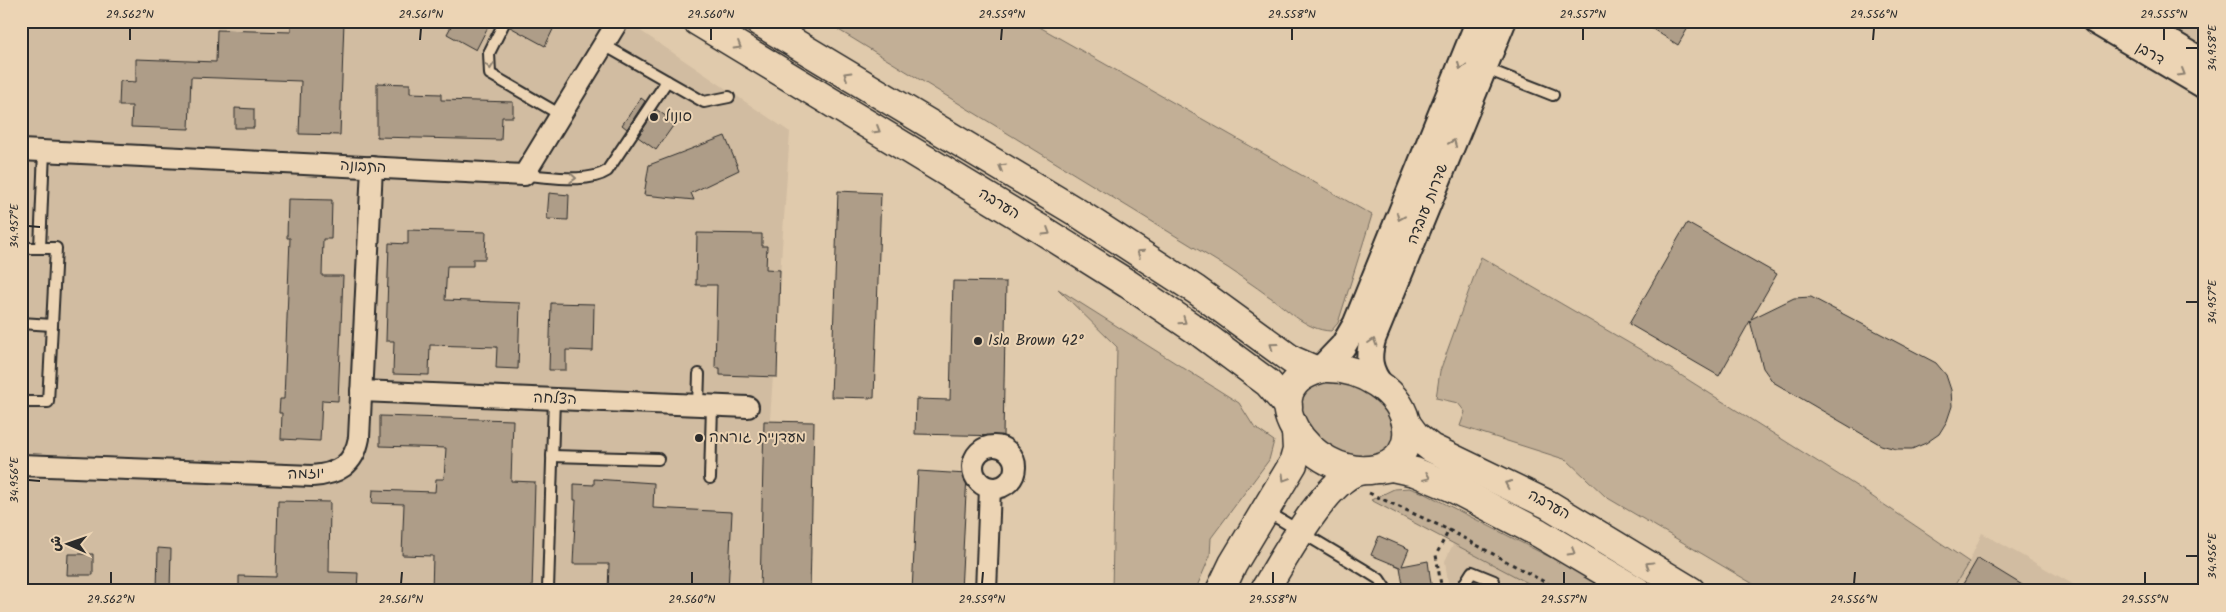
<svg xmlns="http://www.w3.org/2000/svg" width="2226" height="612" viewBox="0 0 2226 612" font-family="Kalam,'Playpen Sans Arabic','Playpen Sans Hebrew',sans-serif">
<rect width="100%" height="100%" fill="#e0caac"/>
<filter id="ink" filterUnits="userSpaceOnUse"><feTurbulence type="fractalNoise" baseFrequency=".02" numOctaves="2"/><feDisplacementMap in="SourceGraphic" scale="10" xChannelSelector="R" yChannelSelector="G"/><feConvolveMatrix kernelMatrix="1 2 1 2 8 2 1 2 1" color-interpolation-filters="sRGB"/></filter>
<g filter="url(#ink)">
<!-- built -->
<g fill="#d1bca1">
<polygon points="21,21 626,21 790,132 758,591 21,591"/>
<polygon points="2163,21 2205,21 2205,46"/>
<polygon points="1982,533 2085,591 1951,591 1969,562"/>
<polygon points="1454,542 1543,591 1449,591 1445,561"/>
</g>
<!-- green -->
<g fill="#c2af96" stroke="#766d60">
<path d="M824,21H1029L1372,215L1338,323L1331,331C1305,330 1288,309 1267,295C1255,286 1241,277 1228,268Z"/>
<polygon points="1481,257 1641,350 1861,489 1969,562 1951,591 1765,591 1606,497 1567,460 1460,426 1465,412 1458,403 1436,398 1440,371"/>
<polygon points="1058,289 1239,403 1254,427 1274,441 1269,460 1211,538 1210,556 1195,591 1112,591 1117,347"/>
<polygon points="1326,379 1365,389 1388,410 1396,433 1389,451 1369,459 1330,450 1303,421 1300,399 1306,388"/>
<polygon points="1409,488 1424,493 1579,572 1609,591 1543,591 1371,500 1394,489"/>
</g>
<!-- building -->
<g fill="#ae9d88" stroke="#2b2b2b">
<polygon points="291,21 344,21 340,135 299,134 301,81 191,77 189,129 131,127 132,106 119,106 120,81 136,82 136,59 216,62 217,30 291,32"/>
<polygon points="454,21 491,21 476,50 447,34"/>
<polygon points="512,21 557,21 545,46 510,27"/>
<polygon points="1640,21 1692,21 1678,45"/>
<polygon points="377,83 410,84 410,93 441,94 441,100 513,102 513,117 502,117 501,140 377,137"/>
<polygon points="641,98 645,101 627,129 622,125"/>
<polygon points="235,108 254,109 254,128 235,128"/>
<polygon points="656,109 675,123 656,150 638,137"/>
<polygon points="725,136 739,170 691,193 694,200 644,195 649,165"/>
<polygon points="838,191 881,193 874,398 831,397"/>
<polygon points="549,193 569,195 568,220 547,219"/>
<polygon points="288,199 332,200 331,239 323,239 322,276 343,276 338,401 322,400 320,441 281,439 282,413 279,413 280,399 284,399 290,238 287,238"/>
<polygon points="1687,223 1777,274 1751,319 1794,298 1811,297 1936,363 1946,375 1951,390 1952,406 1947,421 1939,434 1926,443 1912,449 1896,449 1881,445 1773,382 1763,368 1750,321 1719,376 1629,324"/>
<polygon points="408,230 486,232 485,259 473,259 473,266 447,266 445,300 520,303 518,369 496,368 497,347 430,345 429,375 393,374 394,341 386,341 389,243 408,244"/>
<polygon points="697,233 762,234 762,246 767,246 766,269 780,270 777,377 720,375 720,368 715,368 717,285 696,285"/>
<polygon points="953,281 1006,282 1003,436 915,434 916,399 950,400"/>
<polygon points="551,303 594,304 593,351 566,350 566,370 549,370"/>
<polygon points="380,416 513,420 511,481 535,482 532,591 432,591 433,556 402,555 404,504 372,503 373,490 435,492 436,479 444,479 446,448 380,446"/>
<polygon points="764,421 814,422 810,591 760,591"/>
<polygon points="918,471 967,474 961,591 912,591"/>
<polygon points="594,479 654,483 653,508 732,512 728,591 608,591 609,564 573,564 576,500 574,500 574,484 594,485"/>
<polygon points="278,501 330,502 329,572 358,573 357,591 239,591 239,576 276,577"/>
<polygon points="1379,536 1409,549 1402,566 1428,561 1432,591 1404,591 1400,567 1371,555"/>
<polygon points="158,548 171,549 170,591 157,591"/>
<polygon points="68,554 93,554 93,575 67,575"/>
<polygon points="1978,558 2032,591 1975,591 1963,584"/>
</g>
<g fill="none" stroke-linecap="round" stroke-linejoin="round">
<defs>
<g id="service">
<polyline points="505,21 489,53 490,74 561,115"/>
<polyline points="604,45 704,102 729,97"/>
<polyline points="1484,68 1553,95"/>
<path d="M524,175C548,176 587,184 607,171L667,81"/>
<polyline points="21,248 40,248"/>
<polyline points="21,323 52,325"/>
<polyline points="21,402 48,402 56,248 40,248 44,151"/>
<polyline points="698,405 699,374"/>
<polyline points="552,456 658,459"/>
<polyline points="710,478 712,406"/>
<polyline points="1266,511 1363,569 1379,579 1387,591"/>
<polyline points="548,589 554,399"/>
<polyline points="1460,591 1472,572 1494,581"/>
</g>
<g id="minor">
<polyline points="21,150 524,175 618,21"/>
<polyline points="361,391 748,407"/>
<circle cx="994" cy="467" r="21"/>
<path d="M21,465L312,476C338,474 354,465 359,438L372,167"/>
<polyline points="986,591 990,488"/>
</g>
<g id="tertiary">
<polyline points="2095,21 2205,86"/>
<polyline points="2134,21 2205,63"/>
<polyline points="1321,369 1343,346 1356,324 1479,21"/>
<path d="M1381,386C1369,370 1367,358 1373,338L1503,21"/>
</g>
<g id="secondary">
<polyline points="1220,591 1233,564 1293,464 1297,450 1296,432"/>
<path d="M1264,591C1283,560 1326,479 1359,471"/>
</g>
<g id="trunk">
<polyline points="697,21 1042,230 1128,284 1202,334 1268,383 1288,406"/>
<polyline points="758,21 1078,213 1196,290 1292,360 1315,370"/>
<path d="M1325,368C1360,367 1402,390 1407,428C1408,437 1406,446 1401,454C1395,462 1386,467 1376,469C1309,482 1244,384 1325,368Z"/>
<polyline points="1406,423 1415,435 1431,448 1549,505 1691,591"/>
<polyline points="1380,469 1392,467 1415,472 1451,487 1539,533 1637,591"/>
</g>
</defs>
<!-- service casing -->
<use href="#service" stroke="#2b2b2b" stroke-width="14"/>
<!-- minor casing -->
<use href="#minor" stroke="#2b2b2b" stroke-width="24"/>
<!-- tertiary casing -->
<use href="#tertiary" stroke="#2b2b2b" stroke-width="29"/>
<!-- secondary casing -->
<use href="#secondary" stroke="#2b2b2b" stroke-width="31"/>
<!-- trunk casing -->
<use href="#trunk" stroke="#2b2b2b" stroke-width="31"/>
<!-- path -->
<g stroke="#2b2b2b" stroke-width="3" stroke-dasharray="4 4" stroke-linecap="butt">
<polyline points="1369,493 1449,530 1561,591"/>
<polyline points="1442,591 1436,555 1449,530"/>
</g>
<!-- service -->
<use href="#service" stroke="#ecd4b4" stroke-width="10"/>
<!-- minor -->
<use href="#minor" stroke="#ecd4b4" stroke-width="20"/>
<!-- tertiary -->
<use href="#tertiary" stroke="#ecd4b4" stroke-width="25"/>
<!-- secondary -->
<use href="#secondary" stroke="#ecd4b4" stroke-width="28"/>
<!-- trunk -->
<use href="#trunk" stroke="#ecd4b4" stroke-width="28"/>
</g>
<!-- one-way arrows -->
<defs><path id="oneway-chevron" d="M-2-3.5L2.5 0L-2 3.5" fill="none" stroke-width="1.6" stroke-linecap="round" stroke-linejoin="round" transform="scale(1.25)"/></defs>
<g stroke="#8c8070">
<use href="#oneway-chevron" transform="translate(738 46) rotate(31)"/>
<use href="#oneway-chevron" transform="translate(490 66) rotate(83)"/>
<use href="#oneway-chevron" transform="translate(1461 66) rotate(112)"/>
<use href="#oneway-chevron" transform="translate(2182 73) rotate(30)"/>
<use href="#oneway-chevron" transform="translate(847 75) rotate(-149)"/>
<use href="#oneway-chevron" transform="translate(877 130) rotate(31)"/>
<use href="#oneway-chevron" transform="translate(1453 143) rotate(-68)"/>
<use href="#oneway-chevron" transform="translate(1002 167) rotate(-149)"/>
<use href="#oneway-chevron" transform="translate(573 178) rotate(3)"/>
<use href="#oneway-chevron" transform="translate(1400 217) rotate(112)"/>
<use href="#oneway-chevron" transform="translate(1047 232) rotate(32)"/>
<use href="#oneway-chevron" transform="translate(1140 253) rotate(-147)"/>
<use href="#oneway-chevron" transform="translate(1183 321) rotate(35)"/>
<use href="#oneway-chevron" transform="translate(1373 342) rotate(-72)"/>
<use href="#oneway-chevron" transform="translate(1273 346) rotate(-144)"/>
<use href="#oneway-chevron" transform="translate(1427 477) rotate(23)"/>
<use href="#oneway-chevron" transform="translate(1285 478) rotate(121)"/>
<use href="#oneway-chevron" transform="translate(1508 484) rotate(-155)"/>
<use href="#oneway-chevron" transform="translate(1572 552) rotate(30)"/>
<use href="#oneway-chevron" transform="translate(1649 565) rotate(-148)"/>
</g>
</g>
<!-- ticks -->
<path fill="none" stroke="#2b2b2b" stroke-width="2" d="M130,40V28M420,40L421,28M711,40V28M1001,40L1002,28M1292,40V28M1583,40V28M1873,40L1874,28M2164,40V28M2186,48H2198M28,226L40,227M2186,302H2198M28,480L40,481M2186,556H2198M111,584V572M401,584L402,572M692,584V572M982,584L983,572M1273,584V572M1564,584V572M1854,584L1855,572M2145,584V572"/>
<!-- markers -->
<g fill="#2b2b2b" stroke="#ecd4b4" stroke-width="2">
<circle cx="654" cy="117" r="5"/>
<circle cx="978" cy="341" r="5"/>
<circle cx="699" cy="438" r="5"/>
</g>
<g text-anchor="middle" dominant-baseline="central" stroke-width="4" stroke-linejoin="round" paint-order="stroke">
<!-- street labels -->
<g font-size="15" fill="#2b2b2b" stroke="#ecd4b4">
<text transform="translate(2150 54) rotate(30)">דרבן</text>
<text transform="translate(363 167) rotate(3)">התבונה</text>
<text transform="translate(999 204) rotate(31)">הערבה</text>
<text transform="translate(1428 204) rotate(-68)">שדרות עובדה</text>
<text transform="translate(555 399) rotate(2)">הצלחה</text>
<text transform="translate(306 474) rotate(-2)">יוזמה</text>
<text transform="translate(1549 505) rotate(29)">הערבה</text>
</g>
<!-- poi labels -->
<g font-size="15" fill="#2b2b2b" stroke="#ecd4b4" text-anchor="start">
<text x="664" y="117">סונול</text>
<text x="988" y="341">Isla Brown 42°</text>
<text x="709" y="438">מעדניית גורמה</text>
</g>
</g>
<!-- margin -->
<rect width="2226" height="612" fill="none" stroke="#ecd4b4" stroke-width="55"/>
<!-- north arrow -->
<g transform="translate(68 544) rotate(272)" stroke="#ecd4b4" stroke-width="4" paint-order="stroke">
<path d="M0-4L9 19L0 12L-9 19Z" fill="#2b2b2b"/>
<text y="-8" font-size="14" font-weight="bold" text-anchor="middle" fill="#2b2b2b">ش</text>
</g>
<rect x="28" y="28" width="2170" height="556" fill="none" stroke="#2b2b2b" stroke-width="2"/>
<g font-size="12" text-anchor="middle" fill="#2b2b2b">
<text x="130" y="18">29.562°N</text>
<text x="421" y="18">29.561°N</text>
<text x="711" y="18">29.560°N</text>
<text x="1002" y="18">29.559°N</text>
<text x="1292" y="18">29.558°N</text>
<text x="1583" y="18">29.557°N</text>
<text x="1874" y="18">29.556°N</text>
<text x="2164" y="18">29.555°N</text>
<text transform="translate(2212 48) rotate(-90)" y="4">34.958°E</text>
<text transform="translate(14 226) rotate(-90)" y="4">34.957°E</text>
<text transform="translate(2212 302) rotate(-90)" y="4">34.957°E</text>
<text transform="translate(14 480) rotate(-90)" y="4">34.956°E</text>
<text transform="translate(2212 556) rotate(-90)" y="4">34.956°E</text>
<text x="111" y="603">29.562°N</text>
<text x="401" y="603">29.561°N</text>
<text x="692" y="603">29.560°N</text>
<text x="982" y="603">29.559°N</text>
<text x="1273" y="603">29.558°N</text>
<text x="1564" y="603">29.557°N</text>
<text x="1854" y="603">29.556°N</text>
<text x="2145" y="603">29.555°N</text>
</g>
</svg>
